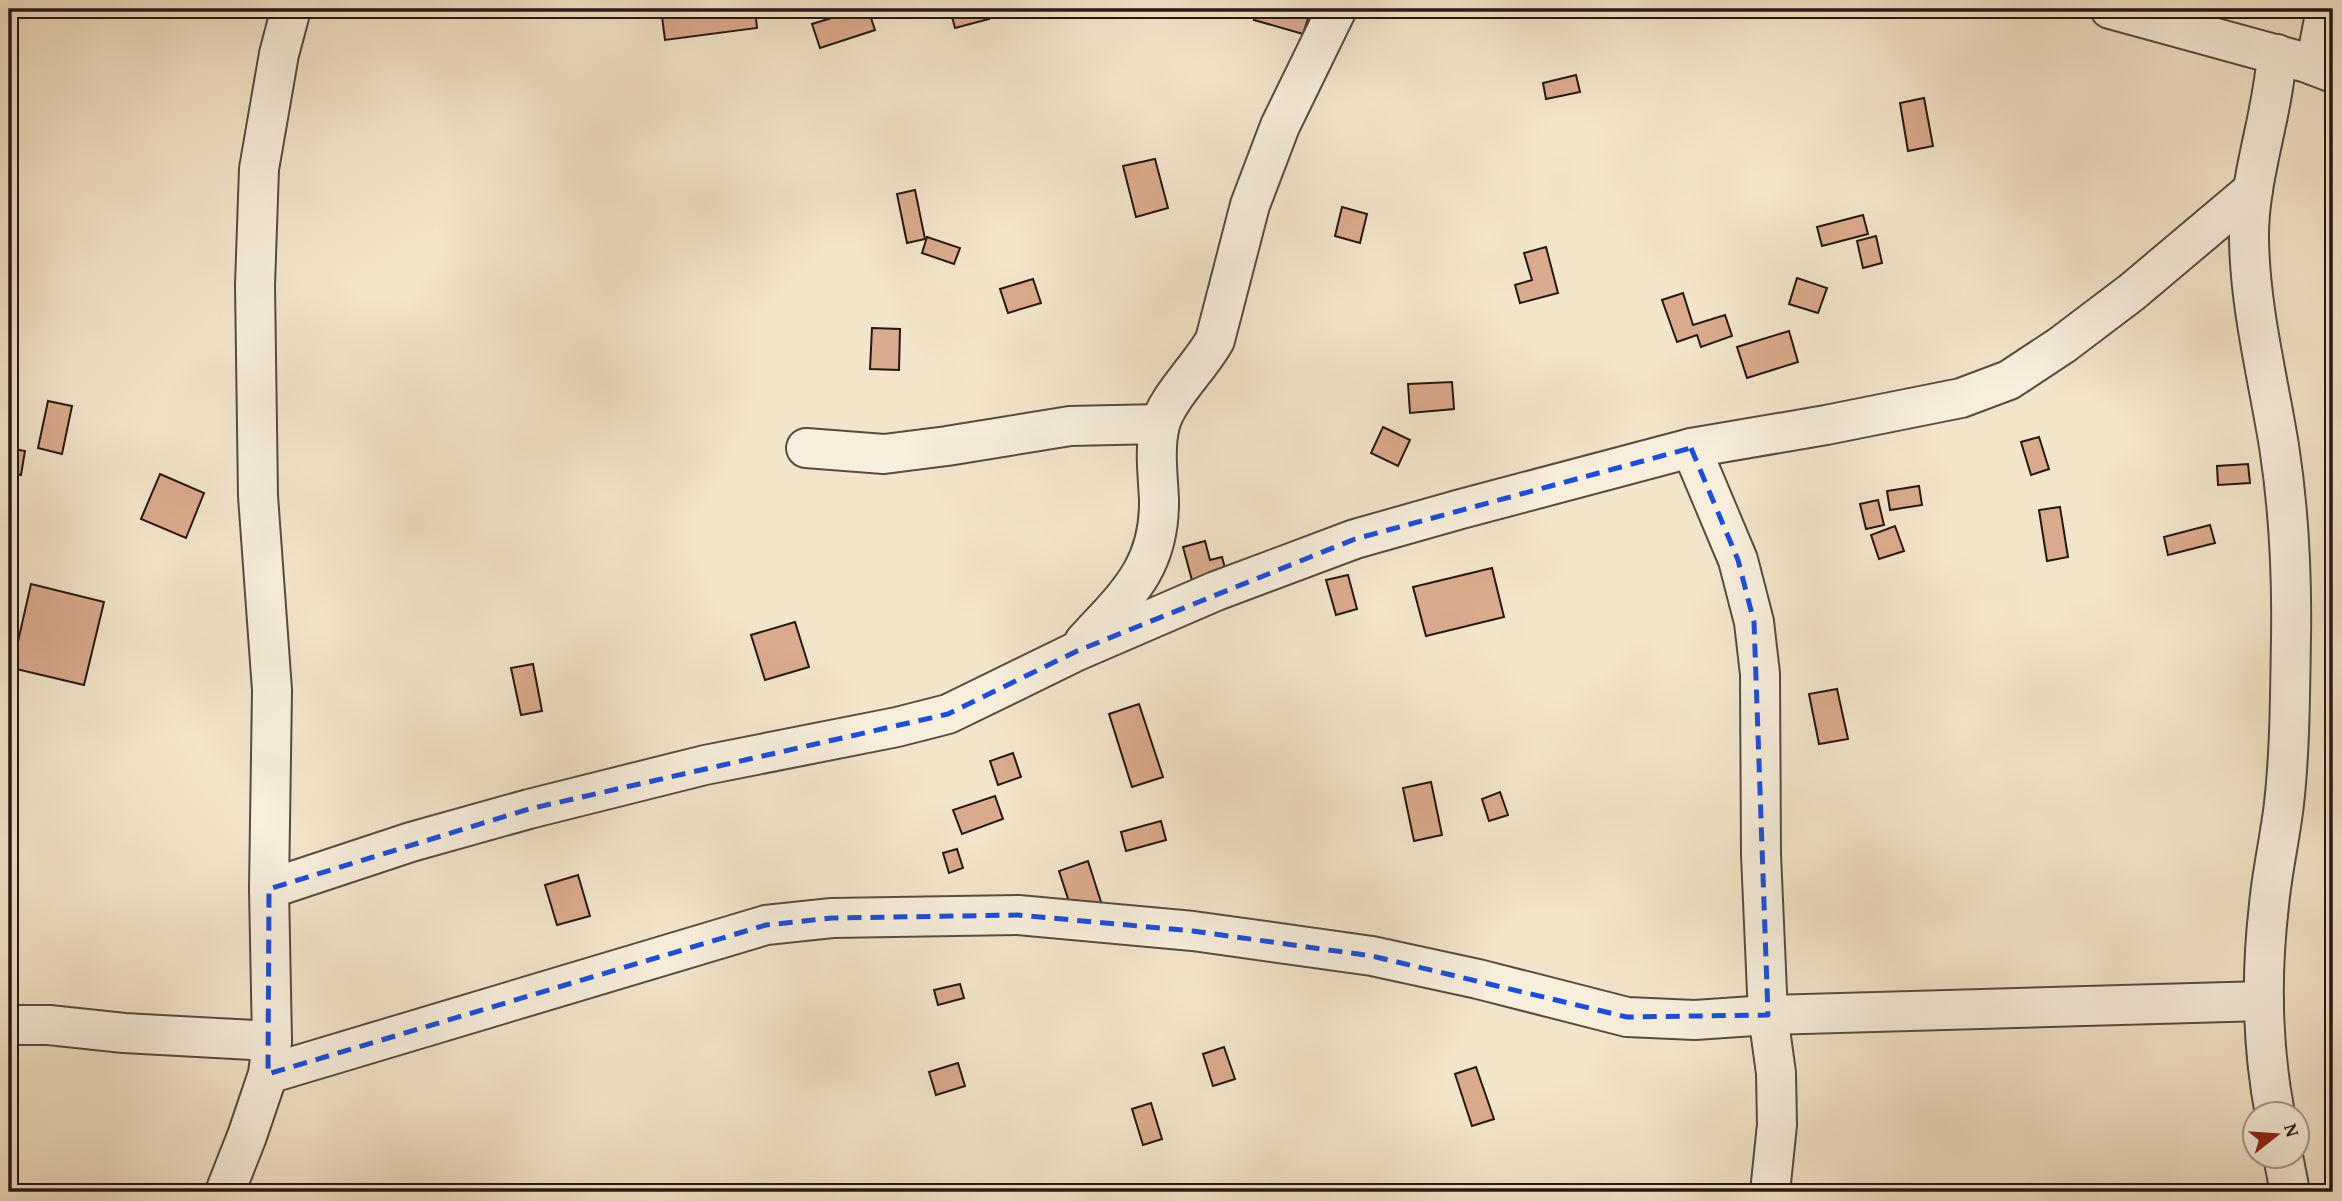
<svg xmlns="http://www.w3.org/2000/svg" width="2342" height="1201" viewBox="0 0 2342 1201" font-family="'Gentium Book Plus',serif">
<rect width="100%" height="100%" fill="#f3e5c9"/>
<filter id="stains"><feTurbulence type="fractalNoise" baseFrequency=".00286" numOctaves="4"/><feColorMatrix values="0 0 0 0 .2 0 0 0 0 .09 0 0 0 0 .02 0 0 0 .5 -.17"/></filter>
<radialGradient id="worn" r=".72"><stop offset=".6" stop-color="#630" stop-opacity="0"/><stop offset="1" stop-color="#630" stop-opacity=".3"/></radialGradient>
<!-- building -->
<g fill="#daaa8c" stroke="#261813" stroke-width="2">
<polygon points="661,9 755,9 757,28 665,40"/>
<polygon points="839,9 868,9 875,30 820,48 812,24 841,15"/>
<polygon points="950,9 987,9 989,19 955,28"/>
<polygon points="1257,9 1311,9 1303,34 1254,20"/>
<polygon points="1576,75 1580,92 1546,99 1543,83"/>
<polygon points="1924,98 1933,146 1908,151 1900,103"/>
<polygon points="1155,159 1168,208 1136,217 1123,166"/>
<polygon points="915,190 925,239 907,243 897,194"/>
<polygon points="1342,207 1367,214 1360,243 1335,236"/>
<polygon points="1863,215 1868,234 1822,246 1817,227"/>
<polygon points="1876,236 1882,263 1863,268 1857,241"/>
<polygon points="927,237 960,248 954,264 922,253"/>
<polygon points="1546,247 1558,293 1520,303 1515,285 1532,280 1524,253"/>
<polygon points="1797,278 1827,288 1818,313 1789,304"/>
<polygon points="1033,279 1041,303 1008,313 1000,289"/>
<polygon points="1683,293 1693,325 1725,315 1732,336 1701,347 1697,335 1677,342 1662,300"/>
<polygon points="872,328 900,329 899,370 870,369"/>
<polygon points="1789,331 1798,362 1747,378 1737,347"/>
<polygon points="1452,382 1454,409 1410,413 1408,384"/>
<polygon points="48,401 72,406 62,454 38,448"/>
<polygon points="1383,427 1410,440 1398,466 1371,453"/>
<polygon points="2039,437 2049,469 2031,475 2021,442"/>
<polygon points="9,448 25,451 21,475 9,473"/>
<polygon points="2248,464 2250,483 2218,485 2217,466"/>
<polygon points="160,474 204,493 186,538 141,519"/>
<polygon points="1919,486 1922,505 1890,510 1887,491"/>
<polygon points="1878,500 1884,525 1866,529 1860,504"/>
<polygon points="2060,507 2068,557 2047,561 2039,510"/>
<polygon points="2210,525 2215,543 2168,555 2164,537"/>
<polygon points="1895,526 1904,551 1879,559 1871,535"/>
<polygon points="1205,541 1210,560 1222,557 1227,576 1193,584 1183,547"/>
<polygon points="1492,568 1504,617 1426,636 1413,587"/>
<polygon points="1348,575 1357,609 1336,615 1326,580"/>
<polygon points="31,584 104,602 84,685 12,668"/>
<polygon points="795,622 809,667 765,680 751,635"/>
<polygon points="533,664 542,711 521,715 511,668"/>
<polygon points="1837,689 1848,739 1819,744 1809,694"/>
<polygon points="1139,704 1163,777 1132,787 1109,714"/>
<polygon points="1013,753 1021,777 998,785 990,761"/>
<polygon points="1431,782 1442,835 1414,841 1403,788"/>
<polygon points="1500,792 1508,815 1489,821 1482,799"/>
<polygon points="995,796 1003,819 962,834 953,810"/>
<polygon points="1161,821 1166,840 1126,851 1121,832"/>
<polygon points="957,849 963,868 949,873 943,853"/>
<polygon points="1088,861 1102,905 1073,914 1059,871"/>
<polygon points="578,875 590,916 557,925 545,885"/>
<polygon points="960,984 964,998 938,1005 934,990"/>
<polygon points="1224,1047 1235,1079 1213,1086 1203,1054"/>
<polygon points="958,1063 965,1086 936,1095 929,1072"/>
<polygon points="1476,1067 1494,1119 1472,1126 1455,1074"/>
<polygon points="1151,1103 1162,1139 1143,1145 1132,1109"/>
</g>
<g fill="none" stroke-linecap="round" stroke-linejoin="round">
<defs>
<g id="minor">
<polyline points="2110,9 2307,63 2333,73"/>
<polyline points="2315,66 2326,9"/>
<polyline points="806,448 884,454 947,446 1070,426 1160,424"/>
<polyline points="1691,448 1738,560 1754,622 1760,674 1761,855 1768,1015 1776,1073 1777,1125 1770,1192"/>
<path d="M1084,642C1126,596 1160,568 1159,500C1158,476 1154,449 1160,425C1166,399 1201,366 1215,340L1250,205L1280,126L1337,9"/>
<polyline points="269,889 411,842 529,809 705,765 897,727 948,714 1077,651 1216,591 1355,539 1461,509 1691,448 1826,425 1961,398 2009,380 2062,345 2132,292 2253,190"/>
<polyline points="9,1025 49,1025 124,1033 272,1041"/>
<polyline points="268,1074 766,925 832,918 1018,915 1193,931 1372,956 1478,979 1627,1017 1695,1020 1768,1015 2264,1001"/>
<path d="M2275,1114C2262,1046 2261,974 2269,905C2272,872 2280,838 2284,804C2290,750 2290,694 2291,638C2292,573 2289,510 2279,446C2268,378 2250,309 2249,239C2248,179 2273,116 2277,54"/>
<polyline points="2283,1156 2290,1192"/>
<polyline points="225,1192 247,1136 268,1074 272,1041 269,889 272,690 258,496 255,285 259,169 279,54 291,9"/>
</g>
</defs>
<!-- minor casing -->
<use href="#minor" stroke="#594b40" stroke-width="42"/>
<!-- minor -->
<use href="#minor" stroke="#f7eedc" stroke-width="38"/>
</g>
<!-- marked area -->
<path fill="none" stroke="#1d4ed8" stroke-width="5" stroke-dasharray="14 9" stroke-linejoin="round" d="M1691,448L1738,560L1754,622L1768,1015L1627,1017L1372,956L1193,931L1018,915L832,918L766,925L268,1074L269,889L529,809L948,714L1077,651L1355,539Z"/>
<!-- margin -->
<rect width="2342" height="1201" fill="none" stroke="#f3e5c9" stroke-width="35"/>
<rect x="10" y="10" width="2321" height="1180" fill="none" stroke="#261813" stroke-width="3.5"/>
<rect x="18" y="18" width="2307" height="1166" fill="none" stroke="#261813" stroke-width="2"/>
<!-- north arrow -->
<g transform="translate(2276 1135) rotate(73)"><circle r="33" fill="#f7eedc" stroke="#a3988c" stroke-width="2"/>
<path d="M0-5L12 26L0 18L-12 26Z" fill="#8f2418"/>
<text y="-10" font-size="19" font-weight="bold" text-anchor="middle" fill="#261813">N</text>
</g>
<rect width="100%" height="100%" filter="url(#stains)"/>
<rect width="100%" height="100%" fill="url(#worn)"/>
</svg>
